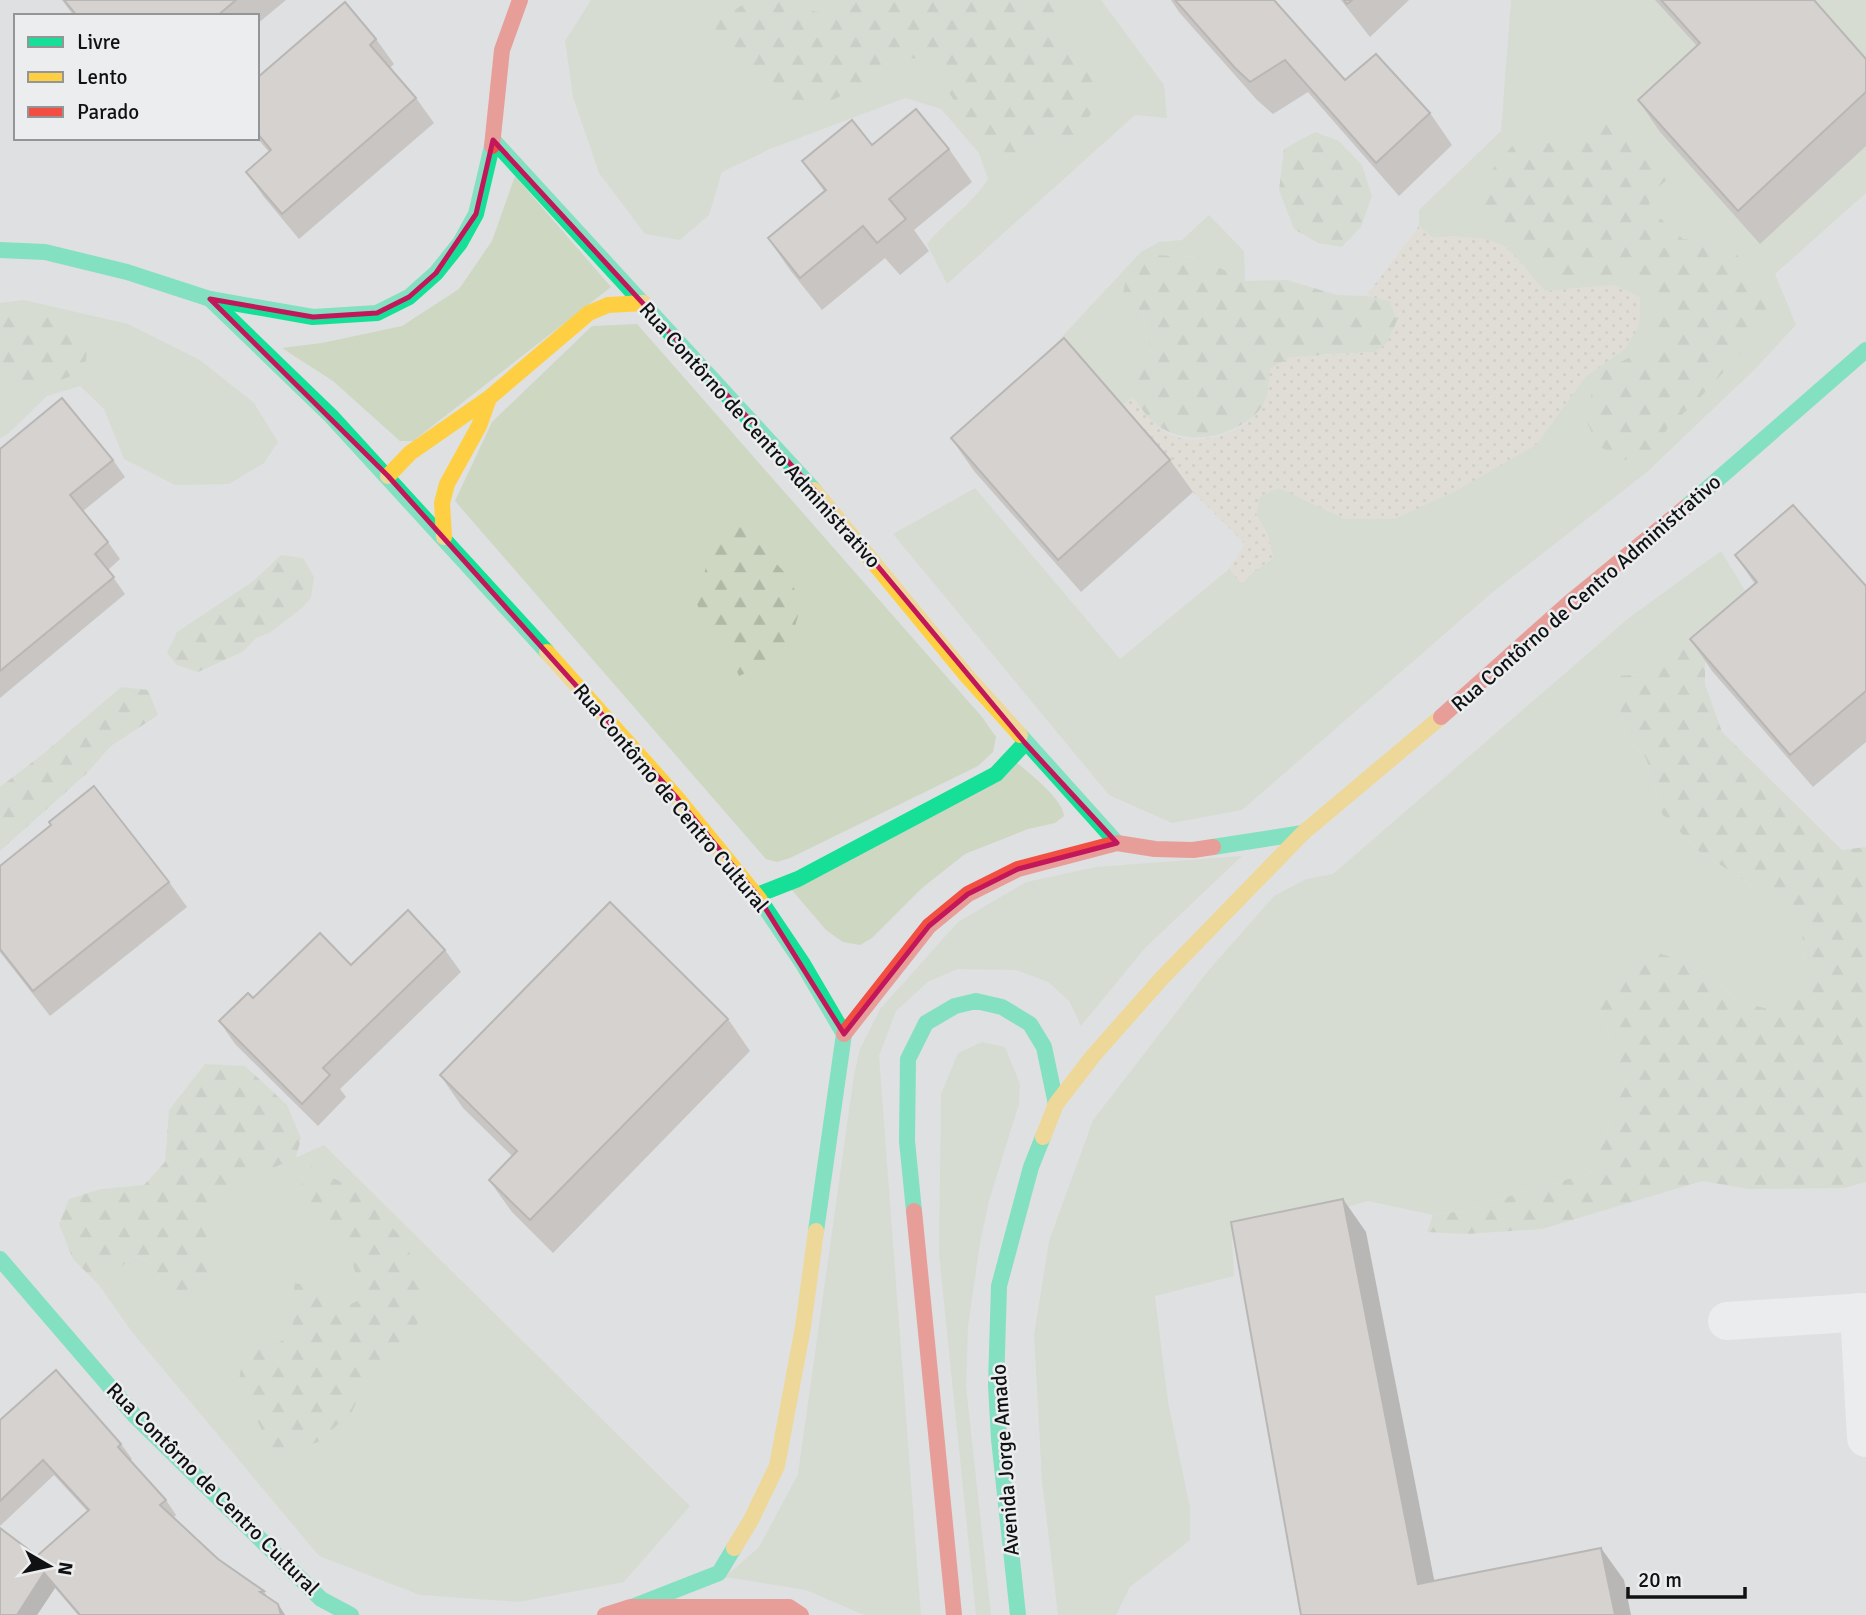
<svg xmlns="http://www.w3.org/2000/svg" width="1866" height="1615" viewBox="0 0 1866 1615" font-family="Signika,sans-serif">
<defs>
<pattern id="forest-firs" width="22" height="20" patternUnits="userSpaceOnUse" patternTransform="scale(1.75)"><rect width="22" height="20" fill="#ced7c2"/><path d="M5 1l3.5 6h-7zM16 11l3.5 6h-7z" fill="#b0b8a6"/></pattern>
<pattern id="sand-dots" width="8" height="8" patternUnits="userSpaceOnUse" patternTransform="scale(1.75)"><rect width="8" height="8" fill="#e0dac7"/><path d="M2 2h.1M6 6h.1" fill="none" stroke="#bfbaaa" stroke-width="1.8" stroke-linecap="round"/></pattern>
</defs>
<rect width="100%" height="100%" fill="#dfe0e1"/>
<!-- green -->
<g fill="#ced7c2">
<path d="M591,0H1101L1164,85L1167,118L1135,115L947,284L927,244C946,220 972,205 988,179L979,153L941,109L905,98L770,149L722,172L709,215L680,240L645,234L599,173L573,97L565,41Z"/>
<polygon points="1511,0 1866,0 1866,193 1775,274 1796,325 1756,368 1646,473 1493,592 1242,810 1172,823 1109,795 893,534 975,488 1120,659 1229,569 1242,583 1251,574 1273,558 1268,535 1256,514 1260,496 1279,488 1304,498 1536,445 1585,377 1624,349 1639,326 1640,297 1613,285 1545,291 1506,247 1455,236 1433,238 1419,226 1419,210 1501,131"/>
<polygon points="515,176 611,287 413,441 400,441 333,381 282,348 322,343 402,326 459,289 492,241"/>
<polygon points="1209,215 1244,251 1245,281 1199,257 1156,255 1123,295 1142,313 1151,351 1131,372 1133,397 1119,408 1071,384 1044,356 1141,252 1159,242 1182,240"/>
<polygon points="24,300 128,324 200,360 254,403 278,442 264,463 229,484 175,485 124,459 104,409 80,386 47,396 9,433 0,438 0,303"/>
<polygon points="637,324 982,717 996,737 993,752 978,766 790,858 777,862 766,859 455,501 492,422 592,326"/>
<polygon points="1721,551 1749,597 1705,657 1666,662 1646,674 1614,676 1626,737 1646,758 1662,814 1701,853 1747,882 1802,932 1805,980 1775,1011 1742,1003 1695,966 1597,1004 1617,1056 1617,1104 1591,1173 1530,1189 1469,1210 1433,1215 1368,1201 1232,1240 1234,1276 1155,1296 1168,1402 1190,1507 1190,1540 1130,1587 1116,1615 1058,1615 1042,1481 1034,1335 1049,1241 1093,1120 1208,971 1274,896 1306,879 1333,874 1630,617"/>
<path d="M1017,763C1031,774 1063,800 1064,816L1055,823L1028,829L965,854L922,888L872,938L860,945L843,942L826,930L791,889Z"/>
<polygon points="1242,856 1145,948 1081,1026 1069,1001 1048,982 1016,970 957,969 928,982 896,1011 879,1056 921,1615 864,1615 806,1590 725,1577 759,1547 798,1474 854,1075 860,1049 880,1009 958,922 1026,882 1096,867"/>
<polygon points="982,1042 1005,1047 1020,1084 1019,1104 989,1201 980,1243 968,1327 966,1386 991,1615 976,1615 939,1254 941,1094 958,1053"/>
<polygon points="324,1145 690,1506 624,1582 519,1602 420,1595 319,1556 132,1332 99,1285 133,1256 152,1263 252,1177"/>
</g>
<!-- forest -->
<g fill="url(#forest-firs)">
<path d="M751,0H794L813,11L836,16L855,5L856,0H1086L1078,7L1059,9L1043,21L1042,31L1077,43L1101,75L1095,108L1076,136C1046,140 1034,142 1010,161L989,151L938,77L922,58L900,59L843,95L810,111L767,98L756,70L744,52L713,34L715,21Z"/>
<polygon points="1606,122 1637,131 1667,168 1669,178 1648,196 1651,210 1683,239 1725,243 1738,256 1744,272 1772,306 1767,325 1695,403 1668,427 1657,448 1625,460 1598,446 1585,418 1594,385 1605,370 1652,346 1654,322 1647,282 1622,275 1558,285 1473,206 1480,184 1518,139 1533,136 1548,143 1565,145 1578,137 1593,140"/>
<polygon points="1315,132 1339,141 1362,165 1372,196 1361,227 1342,247 1318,243 1294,229 1279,190 1284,149"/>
<path d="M1156,255L1199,257L1245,281L1287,280L1337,295L1366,296L1390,301L1397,321L1386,345L1375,352L1325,354L1270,369C1269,379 1269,393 1265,401C1259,414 1249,421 1237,427C1200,447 1156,439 1134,399C1130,392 1131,380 1131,372L1151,351L1142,313L1123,295C1127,269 1131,264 1156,255Z"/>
<polygon points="11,310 70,319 88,337 86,361 69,377 14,396 6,373 0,367 0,311"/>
<polygon points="743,527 785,573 802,602 792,636 771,662 739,676 726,646 713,641 697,604 708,558 725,528"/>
<polygon points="281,555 303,558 314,577 311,598 302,608 271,632 256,638 242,652 198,672 177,665 167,653 177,632 252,582"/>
<polygon points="1687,646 1705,657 1705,684 1722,732 1842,850 1866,847 1866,1182 1844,1188 1749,1189 1702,1181 1542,1229 1465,1234 1427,1232 1433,1215 1469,1210 1530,1189 1591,1173 1617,1104 1617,1056 1597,1004 1643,947 1695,966 1742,1003 1774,1010 1805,980 1802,932 1747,882 1701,853 1662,814 1646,758 1626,737 1613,676 1646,674"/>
<polygon points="121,687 148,690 158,715 111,746 87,773 0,851 0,787 43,754"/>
<polygon points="205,1064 245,1066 287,1105 301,1138 296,1158 252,1177 200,1223 221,1268 182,1297 157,1294 152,1263 134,1256 99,1285 73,1259 59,1224 69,1199 101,1189 144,1185 165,1162 169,1110"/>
<polygon points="307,1164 356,1190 406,1242 423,1297 417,1326 403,1354 367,1377 352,1412 318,1442 274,1458 239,1379 247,1338 276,1343 295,1336 290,1310 295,1283 324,1289 345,1307 363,1298 346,1242 300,1193"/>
</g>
<!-- sand -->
<path fill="url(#sand-dots)" d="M1419,226L1433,238C1453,236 1491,235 1508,249C1521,261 1533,277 1545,291L1613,285L1640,297L1639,326L1625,349L1585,377L1536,445L1454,492L1395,519H1344L1279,488L1260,496L1256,514L1268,535L1273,558L1251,574L1242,584L1229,569L1245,544L1193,492L1119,408L1133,397C1143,411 1154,427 1171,435C1201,448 1252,431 1265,401C1269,392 1269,379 1270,369L1290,357L1375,352L1386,344L1397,321L1390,301L1366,296Z"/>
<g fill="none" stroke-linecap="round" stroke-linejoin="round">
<!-- street -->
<g stroke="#fafafa" stroke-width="38">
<polyline points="1859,1312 1866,1438"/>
<polyline points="1727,1321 1866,1312"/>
</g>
<!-- fast -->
<g stroke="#16e098" stroke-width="16">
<polyline points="493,140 814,490"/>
<polyline points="0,250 45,252 127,272 210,299 313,317 377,313 409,297 436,273 460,243 476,214 492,146"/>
<polyline points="210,299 331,416 547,652"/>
<polyline points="1686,507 1866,350"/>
<polyline points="1020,735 1117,843"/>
<polyline points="1213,847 1303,833"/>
<polyline points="757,895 798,879 996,774 1025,743"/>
<polyline points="760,900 803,964 844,1034 816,1231"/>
<polyline points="914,1211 907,1141 908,1059 926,1023 955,1006 976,1001 1002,1007 1030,1024 1044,1047 1056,1104"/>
<polyline points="0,1259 135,1416 321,1599 351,1615"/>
<polyline points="632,1607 719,1573 734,1548"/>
<polyline points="1018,1615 999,1439 996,1385 999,1286 1031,1167 1043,1137"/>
</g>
<!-- slow -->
<g stroke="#ffcf43" stroke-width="16">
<polyline points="388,476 410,453 489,398"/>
<polyline points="814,490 966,675 1020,735"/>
<polyline points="444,537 442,503 447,484 479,426 489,398 589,313 608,305 644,303"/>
<polyline points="547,652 677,798 760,900"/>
<polyline points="1043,1137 1056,1104 1093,1056 1162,978 1303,833 1441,717"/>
<polyline points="734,1548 751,1520 777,1466 803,1327 816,1231"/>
</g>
<!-- jam -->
<g stroke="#f24e42" stroke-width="16">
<polyline points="492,146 502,50 520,0"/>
<polyline points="1441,717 1569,603 1686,507"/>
<polyline points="844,1034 929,926 968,894 1018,869 1117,843 1155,849 1193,850 1213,847"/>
<polyline points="914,1211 954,1615"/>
<polyline points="605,1615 630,1607 789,1607 801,1615"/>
</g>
</g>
<!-- wall -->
<g fill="#ada59e">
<polygon points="62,0 286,0 257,24 257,16 74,16"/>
<polygon points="1171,0 1274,0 1345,80 1430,113 1452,145 1399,196 1308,92 1273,114 1257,100 1179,12"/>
<polygon points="1341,0 1409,0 1370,37"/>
<polygon points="1655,0 1814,0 1866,59 1866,146 1760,244 1660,132 1638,100 1697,46"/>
<polygon points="376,39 394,64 390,68 416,98 434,123 299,239 264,197 246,172 269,152 257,138 257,78"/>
<polygon points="872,145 949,149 972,182 914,230 929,251 900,275 885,258 822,310 790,270 768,238 824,191 802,161"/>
<polygon points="951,438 1170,460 1193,492 1081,592 974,471"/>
<polygon points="0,449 113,460 125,477 83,511 108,542 120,559 108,570 125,594 0,698"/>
<polygon points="1735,555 1866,586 1866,742 1813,787 1712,671 1690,639 1755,584"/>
<polygon points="51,826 169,882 187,907 50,1016 0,952 0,866"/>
<polygon points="445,950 461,972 340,1089 346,1097 318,1126 235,1044 219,1021 253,998 351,965"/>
<polygon points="728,1019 750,1051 553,1253 512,1212 489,1180 512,1156 463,1108 440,1075"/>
<polygon points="0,1420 121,1444 132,1459 130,1461 166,1500 176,1515 174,1517 218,1559 264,1591 268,1598 278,1604 285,1615 78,1615 55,1588 37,1615 0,1615 37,1556 88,1512 54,1475 0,1526"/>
</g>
<!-- shaded-wall -->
<g fill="#8d8681">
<polygon points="1343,1199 1366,1232 1441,1615 1418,1584"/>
<polygon points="1601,1548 1624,1580 1631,1615 1615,1615"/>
<polygon points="44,1573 55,1588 37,1615 17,1615"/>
<polygon points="278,1604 285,1615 281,1615"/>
</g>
<!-- building -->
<g fill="#c9c0b8" stroke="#8d8681" stroke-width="2">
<polygon points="64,0 236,0 217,16 77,16"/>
<polygon points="1175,0 1274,0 1345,80 1376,54 1430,113 1376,163 1285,60 1250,82 1235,68"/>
<polygon points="1344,0 1352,0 1347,4"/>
<polygon points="1661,0 1814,0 1866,59 1866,92 1738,211 1638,100 1700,43"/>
<polygon points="345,2 376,39 370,45 416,98 282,214 246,172 271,150 257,133 257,78"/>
<polygon points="916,109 949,149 889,199 906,219 877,243 863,226 800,278 768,238 826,190 802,161 852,120 872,145"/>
<polygon points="1064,338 1170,460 1058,560 951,438"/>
<polygon points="62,398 113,460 70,495 108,542 95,554 114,577 0,671 0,449"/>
<polygon points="1793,505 1866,586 1866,691 1790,755 1690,639 1757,582 1735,555"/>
<polygon points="94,786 169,882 33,991 0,949 0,866 51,825 49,822"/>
<polygon points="610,902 728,1019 530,1220 489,1180 517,1151 440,1075"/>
<polygon points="408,910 445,950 323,1068 330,1075 302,1104 219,1021 248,993 253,998 320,933 351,965"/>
<polygon points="1343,1199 1418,1584 1601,1548 1615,1615 1301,1615 1231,1222"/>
<polygon points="56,1370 121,1444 118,1447 166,1500 160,1505 218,1559 264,1591 260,1592 278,1604 281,1615 80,1615 44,1573 17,1615 0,1615 0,1528 37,1556 89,1510 43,1460 0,1501 0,1420"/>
</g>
<!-- marked area -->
<path d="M0 0H1866V1615H0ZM493,140L816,492L1025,743L1117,843L1018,869L968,894L929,926L844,1034L757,895L677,798L388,476L210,299L313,317L377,313L409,297L436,273L476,214Z" fill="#dfe0e1" fill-opacity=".55" fill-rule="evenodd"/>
<path fill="none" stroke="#c2185b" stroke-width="5" stroke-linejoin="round" d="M493,140L816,492L1025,743L1117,843L1018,869L968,894L929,926L844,1034L757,895L677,798L388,476L210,299L313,317L377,313L409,297L436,273L476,214Z"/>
<g text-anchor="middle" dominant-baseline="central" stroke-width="5" stroke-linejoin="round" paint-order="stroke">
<!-- street labels -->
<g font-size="21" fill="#101112" stroke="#ecedef">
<text transform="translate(760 435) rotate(48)">Rua Contôrno de Centro Administrativo</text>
<text transform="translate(1586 593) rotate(-41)">Rua Contôrno de Centro Administrativo</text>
<text transform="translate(671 798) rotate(50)">Rua Contôrno de Centro Cultural</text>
<text transform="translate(1005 1460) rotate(-94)">Avenida Jorge Amado</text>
<text transform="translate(213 1489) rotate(45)">Rua Contôrno de Centro Cultural</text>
</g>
</g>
<!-- legend -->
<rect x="14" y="14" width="245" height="126" fill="#ecedef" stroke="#949597" stroke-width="2"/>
<rect x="28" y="37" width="35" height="10" fill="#16e098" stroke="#949597" stroke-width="2"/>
<text x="77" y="49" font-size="21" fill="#101112">Livre</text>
<rect x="28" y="72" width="35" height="10" fill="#ffcf43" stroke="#949597" stroke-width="2"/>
<text x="77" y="84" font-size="21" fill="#101112">Lento</text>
<rect x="28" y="107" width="35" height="10" fill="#f24e42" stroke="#949597" stroke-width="2"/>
<text x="77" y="119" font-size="21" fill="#101112">Parado</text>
<!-- north arrow -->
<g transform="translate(49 1566) rotate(99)" stroke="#ecedef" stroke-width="5" paint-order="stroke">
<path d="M0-5L12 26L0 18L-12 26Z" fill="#101112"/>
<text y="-10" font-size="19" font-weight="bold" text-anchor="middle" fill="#101112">N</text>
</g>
<!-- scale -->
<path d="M1628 1587v10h117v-10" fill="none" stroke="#101112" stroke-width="3.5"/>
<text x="1638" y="1587" font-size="21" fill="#101112" stroke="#ecedef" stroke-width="5" paint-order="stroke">20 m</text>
</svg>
